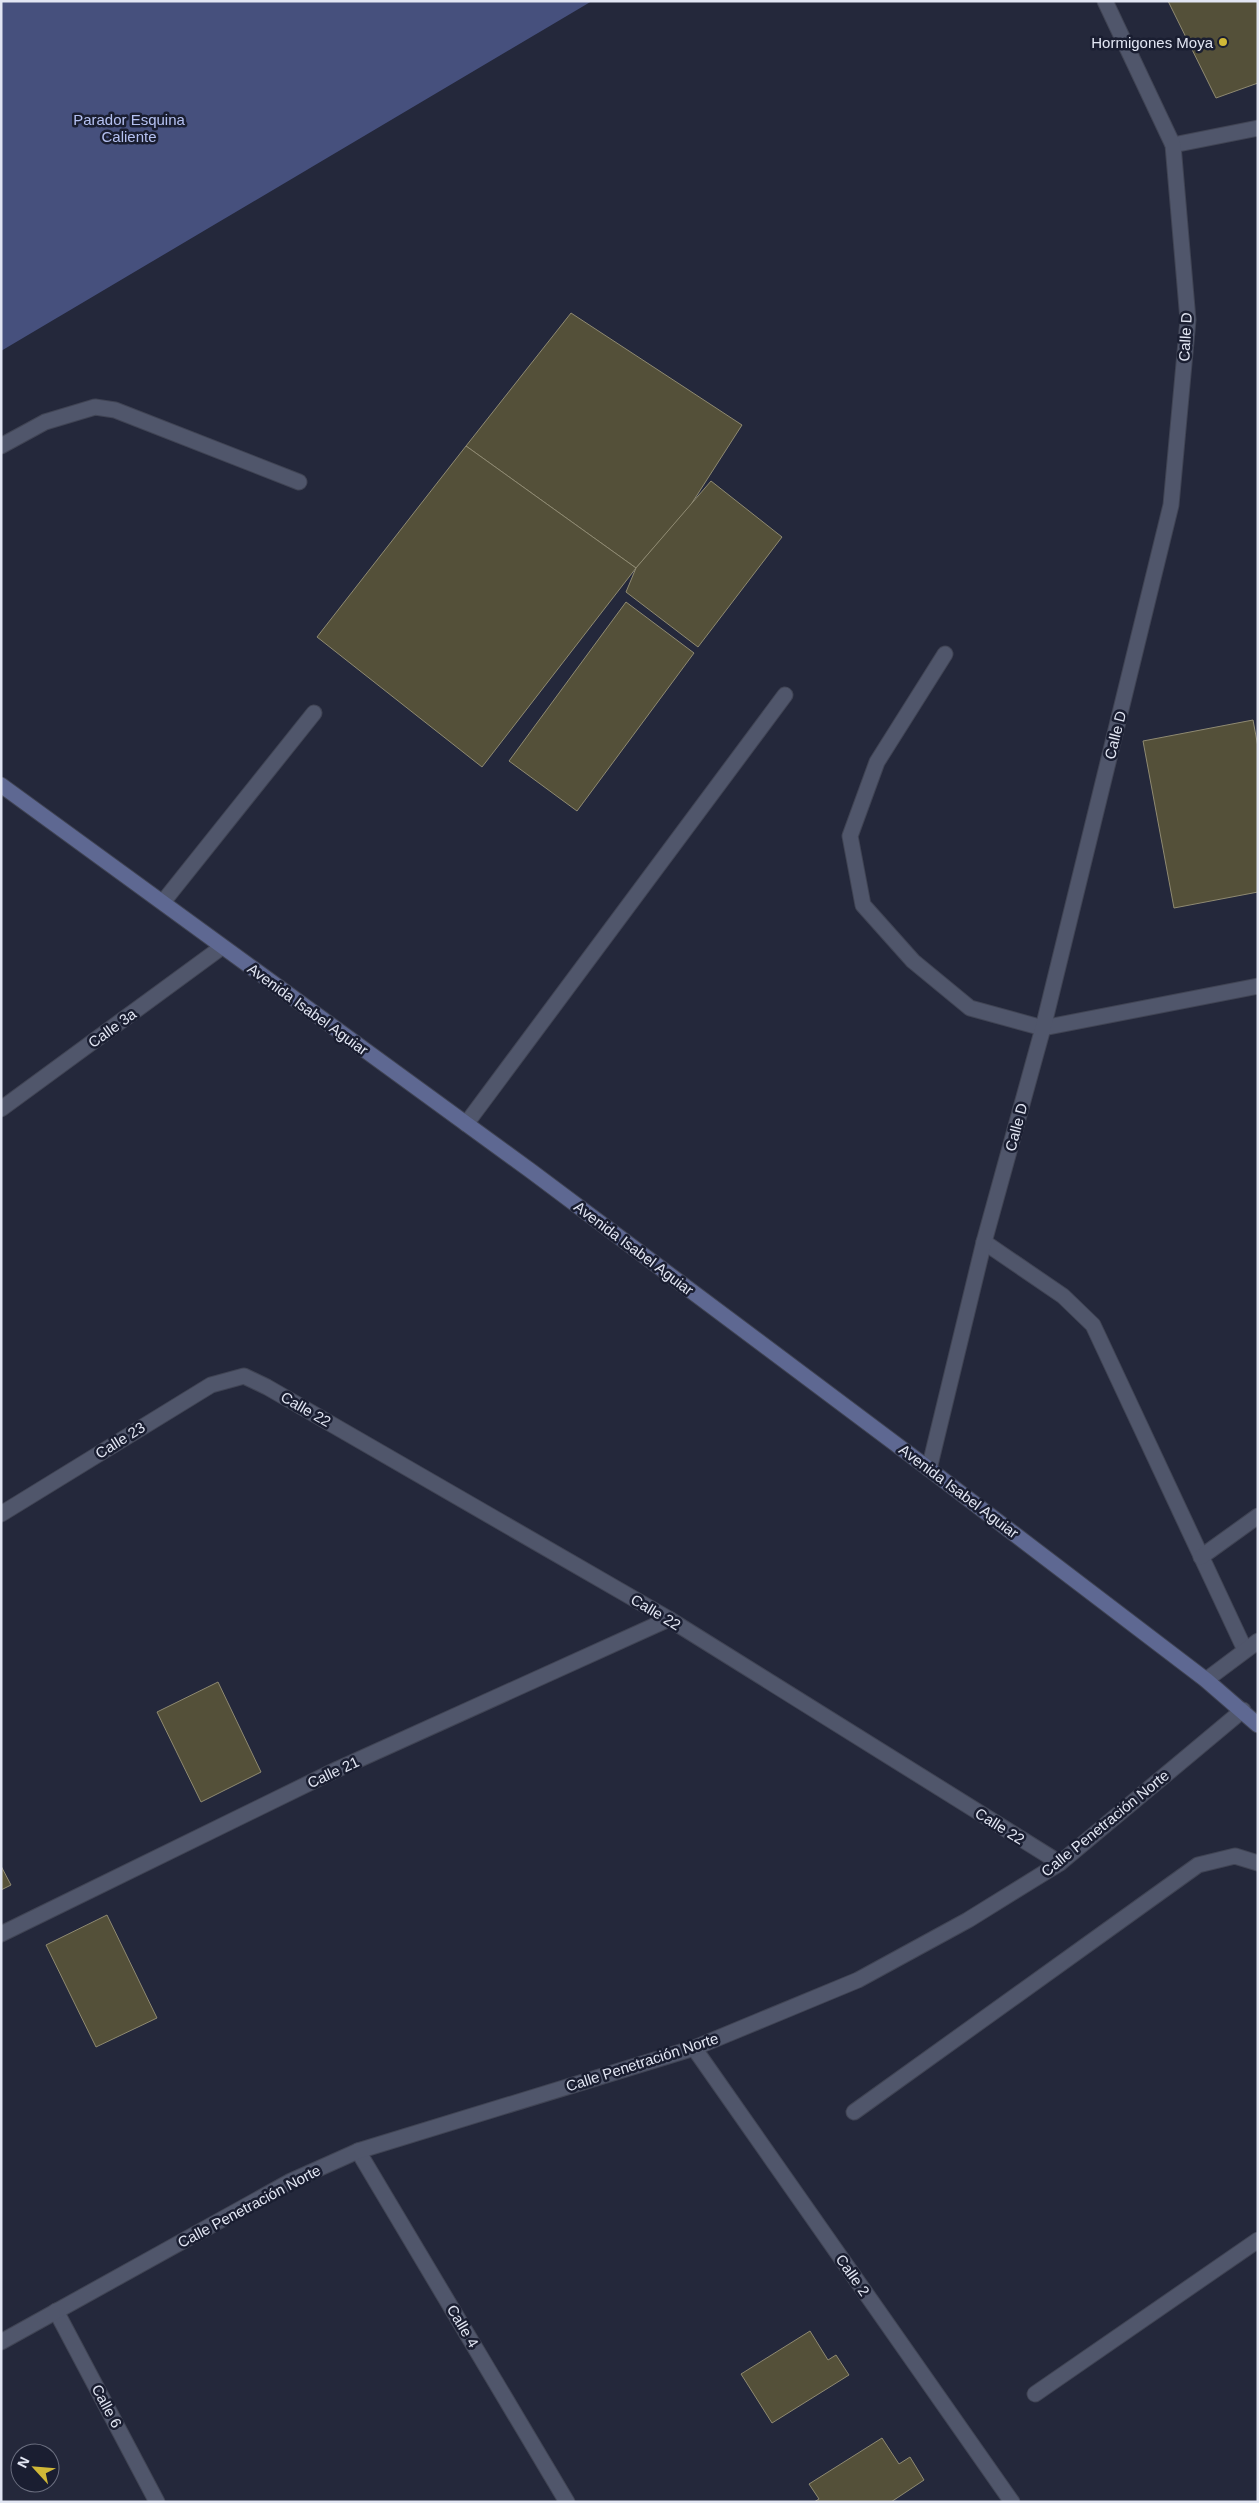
<svg xmlns="http://www.w3.org/2000/svg" width="1259" height="2503" viewBox="0 0 1259 2503" font-family="Helvetica,sans-serif">
<rect width="100%" height="100%" fill="#24283b"/>
<!-- green -->
<polygon fill="#46507d" points="1,1 592,1 1,351"/>
<!-- building -->
<g fill="#545039" stroke="#8f8a72">
<polygon points="1168,1 1258,1 1258,83 1216,98"/>
<polygon points="571,313 742,425 690,506 636,568 466,446"/>
<polygon points="466,446 636,568 482,767 317,637"/>
<polygon points="711,481 782,537 698,647 626,592 636,568"/>
<polygon points="626,602 694,653 577,811 509,761"/>
<polygon points="1253,720 1258,747 1258,892 1174,908 1143,741"/>
<polygon points="218,1682 261,1772 201,1802 157,1712"/>
<polygon points="1,1866 11,1885 1,1890"/>
<polygon points="107,1915 157,2018 96,2047 46,1945"/>
<polygon points="810,2331 828,2360 836,2355 849,2375 772,2423 741,2374"/>
<polygon points="882,2438 899,2464 910,2457 924,2480 891,2502 814,2502 819,2499 809,2484"/>
</g>
<g fill="none" stroke-linecap="round" stroke-linejoin="round">
<defs>
<g id="lane">
<polyline points="1,446 45,422 95,407 115,410 299,482"/>
<polyline points="945,654 877,762 850,836 863,905 913,961 970,1008 1043,1028 1258,986"/>
<polyline points="163,902 314,713"/>
<polyline points="466,1124 785,695"/>
<polyline points="984,1242 1063,1296 1093,1325 1245,1650"/>
<polyline points="1201,1557 1258,1516"/>
</g>
<g id="street">
<polyline points="1173,145 1258,128"/>
<polyline points="1,1109 222,947"/>
<polyline points="929,1469 984,1242 1043,1028 1171,505 1188,320 1173,145 1105,1"/>
<polyline points="1,1514 211,1385 244,1376 267,1387 669,1619 1060,1863"/>
<polyline points="1206,1680 1258,1641"/>
<polyline points="1,1934 338,1769 669,1619"/>
<polyline points="694,2048 1012,2502"/>
<polyline points="854,2112 1198,1865 1235,1856 1258,1863"/>
<polyline points="358,2151 567,2502"/>
<polyline points="56,2311 157,2502"/>
<polyline points="1,2342 291,2181 358,2151 694,2048 858,1980 968,1920 1060,1863 1243,1710"/>
<polyline points="1035,2394 1258,2240"/>
</g>
<polyline id="secondary" points="1,785 531,1171 929,1469 1206,1680 1258,1725"/>
</defs>
<!-- lane casing -->
<use href="#lane" stroke="#404454" stroke-width="17"/>
<!-- street casing -->
<use href="#street" stroke="#404454" stroke-width="17"/>
<!-- secondary casing -->
<use href="#secondary" stroke="#404454" stroke-width="17"/>
<!-- lane -->
<use href="#lane" stroke="#50566b" stroke-width="15"/>
<!-- street -->
<use href="#street" stroke="#50566b" stroke-width="15"/>
<!-- secondary -->
<use href="#secondary" stroke="#5e6892" stroke-width="15"/>
</g>
<!-- markers -->
<circle fill="#d0b837" stroke="#1a1e31" stroke-width="2" cx="1223" cy="42" r="5"/>
<g text-anchor="middle" dominant-baseline="central" stroke-width="5" stroke-linejoin="round" paint-order="stroke">
<!-- poi labels -->
<g font-size="15" fill="#e2e6f3" stroke="#1a1e31" text-anchor="end">
<text x="1213" y="42">Hormigones Moya</text>
</g>
<!-- park labels -->
<g font-size="15" fill="#b5c1f1" stroke="#1a1e31">
<text x="129" y="119">Parador Esquina<tspan x="129" dy="17">Caliente</tspan></text>
</g>
<!-- street labels -->
<g font-size="15" fill="#e2e6f3" stroke="#1a1e31">
<text transform="translate(1185 337) rotate(-87)">Calle D</text>
<text transform="translate(1115 735) rotate(-76)">Calle D</text>
<text transform="translate(308 1009) rotate(36)">Avenida Isabel Aguiar</text>
<text transform="translate(112 1028) rotate(-36)">Calle 3a</text>
<text transform="translate(1016 1127) rotate(-75)">Calle D</text>
<text transform="translate(634 1248) rotate(37)">Avenida Isabel Aguiar</text>
<text transform="translate(306 1409) rotate(30)">Calle 22</text>
<text transform="translate(120 1440) rotate(-32)">Calle 23</text>
<text transform="translate(959 1491) rotate(37)">Avenida Isabel Aguiar</text>
<text transform="translate(656 1612) rotate(31)">Calle 22</text>
<text transform="translate(333 1772) rotate(-25)">Calle 21</text>
<text transform="translate(1105 1823) rotate(-39)">Calle Penetración Norte</text>
<text transform="translate(1000 1826) rotate(32)">Calle 22</text>
<text transform="translate(642 2062) rotate(-18)">Calle Penetración Norte</text>
<text transform="translate(249 2206) rotate(-28)">Calle Penetración Norte</text>
<text transform="translate(853 2275) rotate(55)">Calle 2</text>
<text transform="translate(463 2326) rotate(59)">Calle 4</text>
<text transform="translate(107 2406) rotate(62)">Calle 6</text>
</g>
</g>
<!-- border -->
<rect width="1259" height="2503" fill="none" stroke="#e2e6f3" stroke-width="5"/>
<!-- north arrow -->
<g transform="translate(35 2468) rotate(296)"><circle r="24" fill="#1a1e31" stroke="#6a6e7f"/>
<path d="M0-4L9 19L0 12L-9 19Z" fill="#d0b837"/>
<text y="-8" font-size="14" font-weight="bold" text-anchor="middle" fill="#e2e6f3">N</text>
</g>
</svg>
